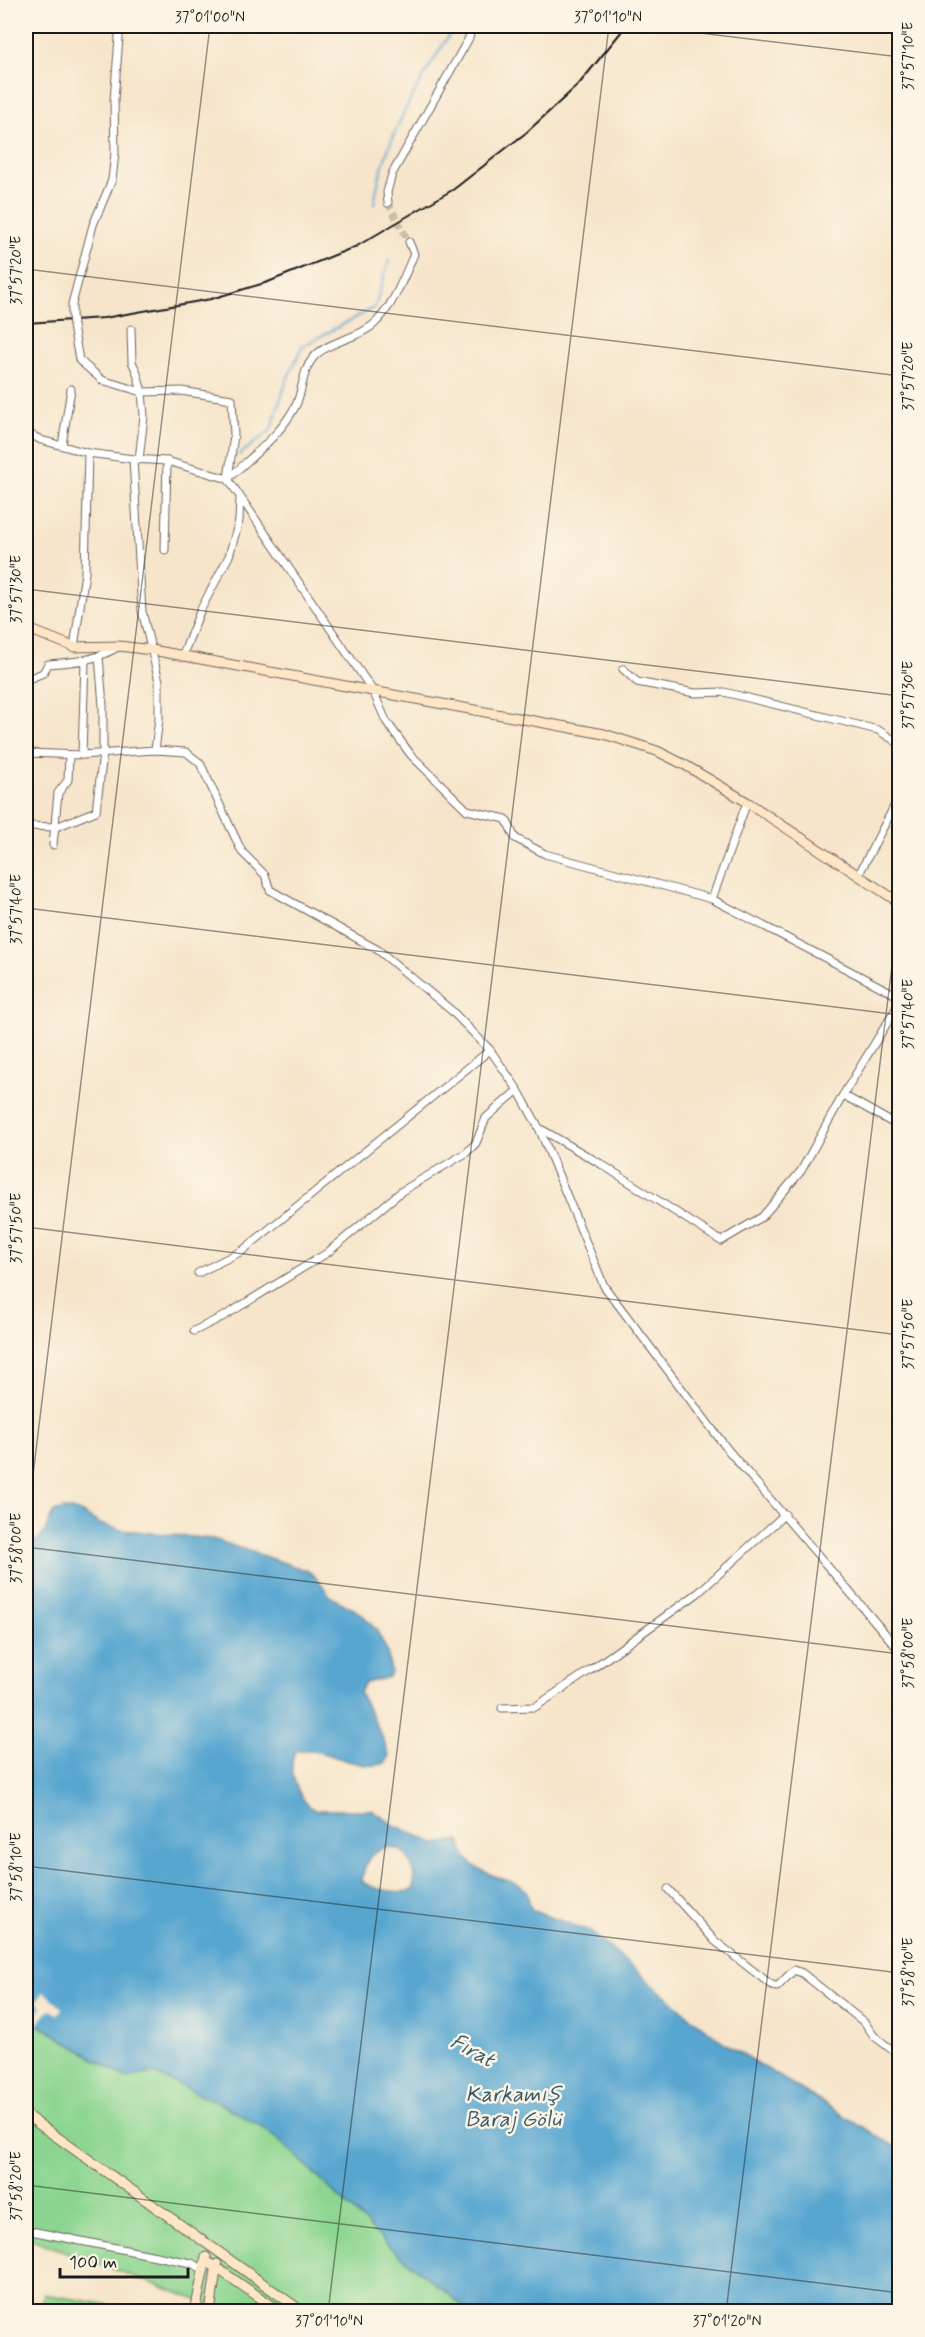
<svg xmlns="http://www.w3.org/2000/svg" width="925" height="2337" viewBox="0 0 925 2337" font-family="Mynerve,sans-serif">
<rect width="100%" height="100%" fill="#fcf5e5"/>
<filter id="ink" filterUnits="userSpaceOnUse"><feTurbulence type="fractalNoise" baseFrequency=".0167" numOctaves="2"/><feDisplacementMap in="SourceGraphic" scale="12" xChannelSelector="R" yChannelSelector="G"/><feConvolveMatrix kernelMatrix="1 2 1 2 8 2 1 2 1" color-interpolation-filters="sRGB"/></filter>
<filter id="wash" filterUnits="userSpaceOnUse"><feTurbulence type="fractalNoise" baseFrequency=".008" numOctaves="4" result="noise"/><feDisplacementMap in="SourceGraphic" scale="24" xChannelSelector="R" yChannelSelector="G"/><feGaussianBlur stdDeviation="1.35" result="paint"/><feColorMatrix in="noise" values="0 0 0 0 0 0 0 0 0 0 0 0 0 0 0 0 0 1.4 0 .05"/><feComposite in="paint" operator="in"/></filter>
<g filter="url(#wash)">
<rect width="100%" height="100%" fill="#f7e5cb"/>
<!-- green -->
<g fill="#8cd590" stroke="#547856" stroke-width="1.5">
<polygon points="26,1974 186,2088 268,2112 514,2311 227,2311 26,2237"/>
<polygon points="44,2294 145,2311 41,2311"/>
</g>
<!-- water -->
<path fill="#57a6d0" stroke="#3a6176" stroke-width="1.5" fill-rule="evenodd" d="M64,1509L80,1512L100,1524L122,1530L213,1539L308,1571L317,1578L331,1597L361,1613L377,1631L387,1651L391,1672L389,1677L365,1683L359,1692L382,1736L389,1756L385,1763C359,1773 325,1746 296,1751C285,1766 299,1804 316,1810H372L394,1825L436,1844L460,1840C462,1845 462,1850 464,1854C478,1879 520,1879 526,1891C529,1896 528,1903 531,1909C550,1920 572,1922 591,1932L693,2019L726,2044L899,2149V2311H469L391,2248L289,2149L262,2127L219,2103L152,2073L126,2078L26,2017V1543C46,1543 45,1526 54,1512ZM389,1847C394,1848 399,1849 403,1852C411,1859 417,1880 413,1890C402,1894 371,1890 362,1881C365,1863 369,1850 389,1847Z"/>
<!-- pier -->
<polygon fill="#f7e5cb" points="44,1992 62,2008 58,2015 52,2010 47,2012 37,2025 32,2021 42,2007 36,2002"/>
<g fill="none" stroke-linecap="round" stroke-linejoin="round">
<!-- stream -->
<g stroke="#57a6d0" stroke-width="2">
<path d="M374,204C384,137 419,82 455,26"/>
<polyline points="239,455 271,430 287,379 303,346 375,307 389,260"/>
</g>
</g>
</g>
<g filter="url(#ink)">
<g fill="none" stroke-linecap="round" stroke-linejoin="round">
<!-- street-tunnel -->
<polyline stroke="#cbbda8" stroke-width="7" stroke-dasharray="7 3.5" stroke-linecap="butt" points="388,203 409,242"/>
<defs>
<g id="street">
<polyline points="388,203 387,192 392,174 469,38 472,26"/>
<polyline points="72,314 72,304 93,225 112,180 115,153 114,100 119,38 118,26"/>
<polyline points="73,326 79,360 102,380 142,392 181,391 232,399 234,435 228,479"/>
<polyline points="131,329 132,362 136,370 142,392 144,416 139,460"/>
<polyline points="26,432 41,440 88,453 133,459 167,461 228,479 373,691 386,721 411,755 467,810 506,819 515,838 545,854 712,899 900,997"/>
<polyline points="62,445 71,389"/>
<polyline points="133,459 142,611 159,681 159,719 155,750"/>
<path d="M228,479C252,456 281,435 296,405C303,390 302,371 313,358C329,340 355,340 373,325C392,309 404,277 414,254L409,242"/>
<polyline points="165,550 167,461"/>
<polyline points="74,647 85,573 88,453"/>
<polyline points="182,657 201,609 229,556 239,521 240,499"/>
<polyline points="623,669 637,682 695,693 724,692 878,730 900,744"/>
<path d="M26,680L43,673L48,664C77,662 93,661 118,647"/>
<polyline points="26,753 82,755 155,750 186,752 200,763 242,852 265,875 270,890 378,950 452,1011 490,1050 518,1090 539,1128 604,1286 728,1450 900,1651"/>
<polyline points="82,755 85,661"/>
<polyline points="26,826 56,827 96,811 103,754 103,705 99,657"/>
<polyline points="53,845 58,793 68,780 69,755"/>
<polyline points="858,876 900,795"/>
<polyline points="712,899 747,802"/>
<polyline points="843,1095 900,1127"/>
<polyline points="539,1128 601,1164 721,1241 762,1217 801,1171 843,1095 900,1002"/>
<polyline points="198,1273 242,1251 490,1050"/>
<polyline points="194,1331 226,1315 327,1253 402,1191 466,1153 476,1143 486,1118 518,1090"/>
<polyline points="502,1708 535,1707 589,1671 698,1593 785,1514"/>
<polyline points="668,1889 715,1941 770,1984 777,1987 794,1970 802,1973 865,2023 874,2036 900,2056"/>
<polyline points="26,2230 191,2263 205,2270"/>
</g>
<g id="secondary">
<polyline points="26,628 74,647 119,646 152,650 604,734 657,751 685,765 747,802 900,903"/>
<polyline points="26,2115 303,2312"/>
<polyline points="205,2260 281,2312"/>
<polyline points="195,2312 206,2257"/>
<polyline points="210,2312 217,2264"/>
</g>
</defs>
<!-- street casing -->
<use href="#street" stroke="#696259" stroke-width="9"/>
<!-- secondary casing -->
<use href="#secondary" stroke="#696259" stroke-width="11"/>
<!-- street -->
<use href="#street" stroke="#fff" stroke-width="7"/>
<!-- secondary -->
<use href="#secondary" stroke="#fee5c5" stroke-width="9"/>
<!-- rail -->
<polyline stroke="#1c1c1c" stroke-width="2" points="26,323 104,318 211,299 268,282 357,246 454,189 527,132 579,84 626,26"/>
<defs>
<polyline id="street-bridge" points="72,314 73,326"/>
</defs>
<!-- street-bridge casing -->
<use href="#street-bridge" stroke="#696259" stroke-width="9" stroke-linecap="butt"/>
<!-- street-bridge -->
<use href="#street-bridge" stroke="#fff" stroke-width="7"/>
</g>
</g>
<!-- ticks -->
<path fill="none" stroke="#1c1c1c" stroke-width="1.5" stroke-opacity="0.45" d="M642,26L900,57M26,269L900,376M26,589L900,696M26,908L900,1015M26,1227L900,1335M26,1532L210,26M26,1547L900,1654M26,1866L900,1973M26,2185L900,2293M328,2312L609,26M726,2312L900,901"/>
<g text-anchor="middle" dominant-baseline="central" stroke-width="5" stroke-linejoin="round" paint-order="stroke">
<!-- water labels -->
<g font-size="22" font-style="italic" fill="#375a6d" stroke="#fcf5e5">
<text transform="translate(472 2051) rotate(28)">Fırat</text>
<text x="513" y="2095">Karkamış<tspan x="513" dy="25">Baraj Gölü</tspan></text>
</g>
</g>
<!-- margin -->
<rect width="925" height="2337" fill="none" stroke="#fcf5e5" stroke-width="66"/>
<!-- scale -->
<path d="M60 2268v9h128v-9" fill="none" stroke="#1c1c1c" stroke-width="3"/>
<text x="69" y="2268" font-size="18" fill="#1c1c1c" stroke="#fcf5e5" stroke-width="4.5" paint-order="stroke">100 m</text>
<rect x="33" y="33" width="859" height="2271" fill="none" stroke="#1c1c1c" stroke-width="2"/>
<g font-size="15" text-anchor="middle" fill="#1c1c1c">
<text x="210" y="22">37°01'00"N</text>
<text x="608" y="22">37°01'10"N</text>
<text transform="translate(908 56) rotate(-90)" y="5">37°57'10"E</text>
<text transform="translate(16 270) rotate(-90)" y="5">37°57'20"E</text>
<text transform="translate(908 376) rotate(-90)" y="5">37°57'20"E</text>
<text transform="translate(16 589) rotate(-90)" y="5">37°57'30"E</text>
<text transform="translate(908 695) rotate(-90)" y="5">37°57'30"E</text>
<text transform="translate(16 909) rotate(-90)" y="5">37°57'40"E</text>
<text transform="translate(908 1014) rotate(-90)" y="5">37°57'40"E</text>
<text transform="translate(16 1228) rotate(-90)" y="5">37°57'50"E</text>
<text transform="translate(908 1334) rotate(-90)" y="5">37°57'50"E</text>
<text transform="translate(16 1548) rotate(-90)" y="5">37°58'00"E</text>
<text transform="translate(908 1653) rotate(-90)" y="5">37°58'00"E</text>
<text transform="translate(16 1867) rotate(-90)" y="5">37°58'10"E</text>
<text transform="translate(908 1972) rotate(-90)" y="5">37°58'10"E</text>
<text transform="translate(16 2186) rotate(-90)" y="5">37°58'20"E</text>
<text x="329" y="2326">37°01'10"N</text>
<text x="727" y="2326">37°01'20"N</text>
</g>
</svg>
